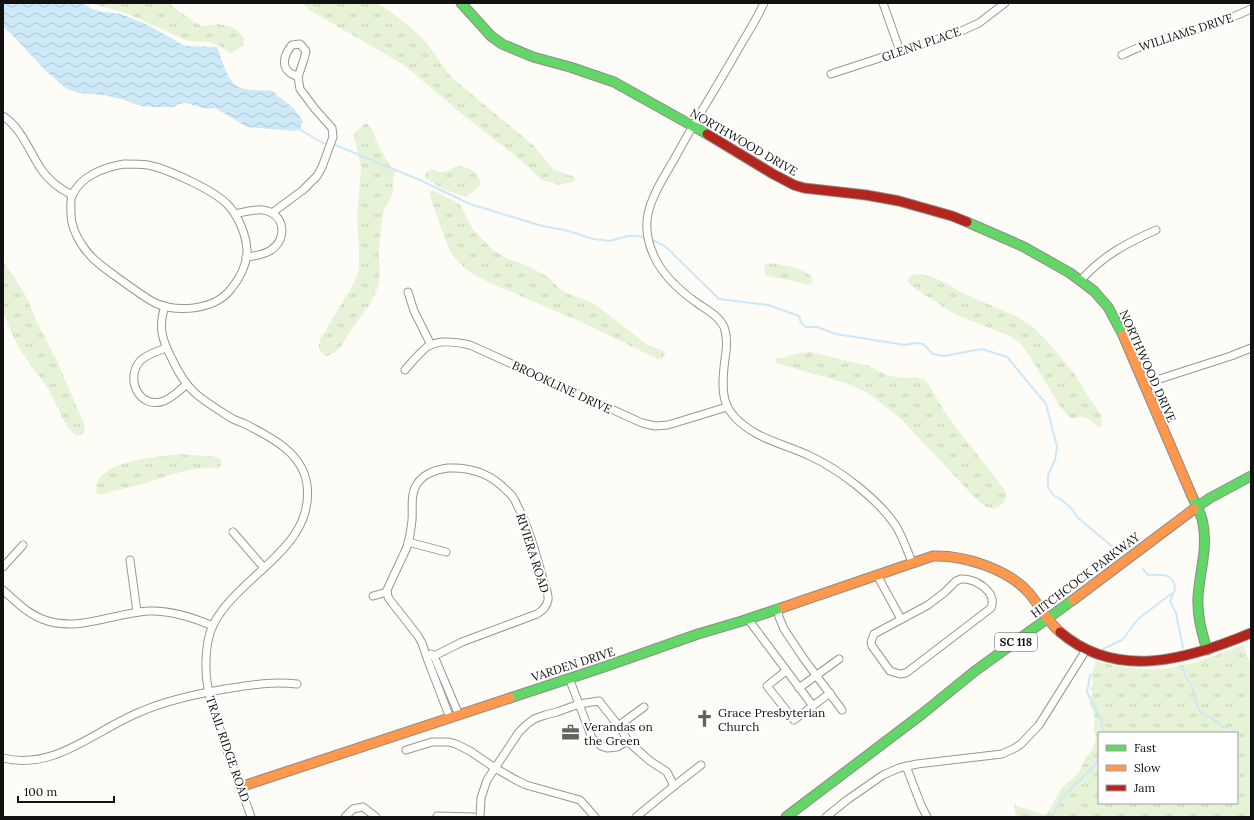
<svg xmlns="http://www.w3.org/2000/svg" width="1254" height="820" viewBox="0 0 1254 820" font-family="Lora,serif">
<defs>
<pattern id="grass-tufts" width="24" height="20" patternUnits="userSpaceOnUse"><rect width="24" height="20" fill="#e7f3d7"/><path d="M3 7l-1-3M5 7V3M7 7l1-3M15 17l-1-3M17 17v-4M19 17l1-3" fill="none" stroke="#c5cfb8"/></pattern>
<pattern id="water-waves" width="16" height="10" patternUnits="userSpaceOnUse"><rect width="16" height="10" fill="#cde8f7"/><path d="M0 5q4-4 8 0t8 0" fill="none" stroke="#afc6d3"/></pattern>
</defs>
<rect width="100%" height="100%" fill="#fdfcf7"/>
<!-- grass -->
<g fill="url(#grass-tufts)" fill-rule="evenodd">
<polygon points="91,3 168,3 191,20 202,26 218,24 229,26 237,30 241,34 244,40 243,45 237,50 230,53 218,45 208,42 188,41 128,14"/>
<polygon points="302,3 376,3 380,5 391,12 409,26 425,41 448,73 457,82 533,145 553,169 568,175 573,176 575,178 574,182 559,185 542,180 518,158 463,115 404,65 311,11"/>
<path d="M366,123C374,127 373,135 377,142C382,152 388,163 395,173C392,180 394,187 392,194C391,200 386,204 384,210C381,223 379,243 379,256C379,267 381,279 377,289C372,305 358,319 349,333C343,343 339,353 326,356C318,352 318,346 321,338L354,283L359,269V250L357,219L361,166L354,136L355,132Z"/>
<path d="M457,166C467,166 481,173 480,185L475,190L466,197L443,189L426,179L425,174C432,165 434,172 442,172C447,172 452,168 457,166Z"/>
<polygon points="432,190 458,203 461,206 472,228 492,249 506,258 526,265 548,277 558,287 566,293 593,303 648,345 664,351 665,353 662,359 658,359 581,322 488,282 467,270 454,257 450,251 444,236 430,196 430,192"/>
<polygon points="3,262 15,278 28,300 37,322 56,359 84,423 85,431 82,435 76,436 72,432 66,425 49,390 20,350 13,336 3,312"/>
<path d="M767,263C779,264 813,268 813,282L807,285L794,281L767,276C764,272 763,267 767,263Z"/>
<path d="M921,274L935,278L949,285L964,294L1014,315L1032,326L1046,340L1074,373L1088,396L1101,415L1102,422V426L1098,427C1094,422 1087,416 1080,417C1076,418 1074,419 1070,418L1059,405L1029,355L1020,343L1012,337L961,317L948,310L910,285L908,280L912,275Z"/>
<path d="M811,352L869,366L886,375L903,378L915,377L924,379L929,385L944,411L959,431L1004,489L1007,494C1005,502 1002,506 994,509L986,507L977,500L902,420L876,399L866,392L846,383L775,363L777,358H784L798,353Z"/>
<path d="M180,454L217,457L221,460V465L219,468C191,467 175,473 149,482C133,487 116,490 100,495L96,492C93,460 158,457 180,454Z"/>
<path d="M1243,645L1251,666V817H1016L1014,805L1045,815C1052,808 1056,795 1063,787C1066,783 1071,780 1075,777C1079,773 1082,766 1084,761C1088,754 1093,752 1095,742C1095,740 1096,738 1096,736C1095,733 1093,731 1094,728C1095,719 1095,712 1089,704L1092,693L1090,689L1093,684L1091,676L1096,661C1122,668 1150,672 1175,667C1199,663 1221,653 1243,645ZM1099,733H1237V803H1099Z"/>
</g>
<!-- water -->
<path fill="url(#water-waves)" d="M3,3H83L92,9L104,12L121,14L148,25L185,46L217,47C222,58 227,84 241,88C251,91 262,90 273,91C279,98 286,101 293,108C297,112 300,117 303,121L300,129L292,131L247,127L215,108L207,109L186,103L178,104L174,107H152L141,106L121,99L104,95L79,93L67,89L47,72L15,38L3,26Z"/>
<g fill="none" stroke-linecap="round" stroke-linejoin="round">
<!-- stream -->
<g stroke="#cde8f7" stroke-width="2">
<polyline points="297,128 323,143 329,144"/>
<polyline points="333,144 422,181 470,204 542,226 565,230 593,239 610,241 628,236 639,236 646,238"/>
<polyline points="650,239 665,246 719,299 768,305 799,316 801,323 806,327 817,327 836,334 905,345 915,343 923,344 933,354 944,356 982,349 1007,357 1046,404 1057,447 1055,460 1048,475 1048,487 1053,495 1062,500 1073,510 1077,517 1114,548"/>
<polyline points="1174,592 1170,601 1176,613 1183,648"/>
<path d="M1103,649L1122,640L1138,619L1175,591C1175,573 1162,574 1148,575L1143,569"/>
<polyline points="1181,665 1187,679 1192,686 1197,706 1201,713 1210,717 1223,727 1227,728"/>
<polyline points="1090,675 1087,692 1102,722 1103,733"/>
<polyline points="1052,817 1061,799 1095,765 1099,758"/>
</g>
<defs>
<g id="street">
<path d="M764,3C756,21 745,37 736,53C716,88 695,121 676,156C666,174 652,194 648,214C645,228 648,244 654,256C663,276 680,291 697,303C707,310 719,316 724,327C728,338 727,348 725,359C720,397 722,414 757,434C774,443 793,448 810,456C840,470 878,499 896,526C903,538 907,550 912,562"/>
<polyline points="883,3 900,51"/>
<path d="M300,44L306,51L304,59L298,77C295,75 291,74 289,72C280,64 286,52 292,45Z"/>
<path d="M1122,55C1148,42 1176,35 1204,27C1220,22 1236,16 1251,9"/>
<polyline points="831,74 959,32 979,23 1005,3"/>
<path d="M3,116C22,129 29,151 41,169C49,181 60,189 72,195"/>
<path d="M124,164C132,164 140,164 148,165C168,169 213,190 227,204C238,215 246,234 247,250C247,265 240,278 231,289C215,310 178,313 155,303C144,297 135,290 125,283C110,272 92,261 82,245C76,236 71,225 71,214C71,208 70,201 72,196C80,176 105,167 124,164Z"/>
<polyline points="272,213 303,190 317,176 322,167 333,137 332,128 315,109 300,89 298,77"/>
<path d="M235,214C244,212 254,209 263,210C285,213 288,239 271,250C264,255 254,256 246,257"/>
<path d="M1081,280C1104,255 1125,244 1156,230"/>
<polyline points="408,292 414,311 431,345"/>
<path d="M165,306C158,327 162,340 172,359C178,372 184,383 195,393C204,401 217,409 228,416C233,420 239,421 245,424C271,437 303,453 307,485C315,549 238,575 213,625C208,636 206,650 206,662C205,685 212,707 220,729C229,758 241,787 251,817"/>
<path d="M166,348C158,351 148,354 141,360C124,378 139,410 164,401C172,398 180,390 187,384"/>
<path d="M405,370C412,362 419,353 427,347C438,339 457,342 470,345L642,423L655,426L668,425L727,407"/>
<polyline points="1144,384 1231,356 1251,348"/>
<polyline points="233,532 264,568"/>
<polyline points="408,542 446,552"/>
<polyline points="130,560 137,612"/>
<polyline points="3,567 23,545"/>
<polyline points="877,575 901,619"/>
<path d="M961,579C975,578 998,592 991,608L906,673L900,674L890,671L872,646L871,642L874,634L928,605L945,592L956,581Z"/>
<path d="M3,590C15,601 27,613 42,619C77,633 113,613 148,611C171,610 192,617 213,626"/>
<polyline points="373,596 387,592"/>
<polyline points="778,608 779,617 784,629 804,659 842,710"/>
<polyline points="748,619 813,706"/>
<polyline points="431,654 434,656 459,715"/>
<path d="M434,656L462,642L537,614C542,611 547,606 548,600C549,594 545,586 543,579C536,554 529,528 517,505C515,499 511,494 506,490C491,474 470,467 448,468C437,469 423,474 417,484C410,494 413,508 412,520C411,529 410,538 407,547L387,590L388,597L390,600L418,636L422,643L427,658L450,718"/>
<polyline points="786,671 767,686 794,720 830,693"/>
<polyline points="569,678 592,738 601,746 607,748 617,747 628,741"/>
<polyline points="799,688 839,659"/>
<polyline points="618,726 644,707"/>
<polyline points="406,750 432,742 449,742 456,744 470,751 495,768 516,780 526,785 580,800 595,817"/>
<path d="M3,758C55,771 95,730 140,712C167,700 196,694 225,689C250,685 272,681 297,684"/>
<polyline points="906,766 921,805 927,817"/>
<polyline points="437,816 473,817"/>
<polyline points="345,817 353,809 363,807 376,817"/>
<polyline points="480,817 481,798 487,780 519,732 526,725 534,719 545,715 557,712 579,704 599,701 621,729 628,741 634,747 650,761 667,772 674,786"/>
<polyline points="636,817 674,786 701,765"/>
<polyline points="826,817 847,800 883,775 899,768 917,764 1002,754 1015,748 1021,744 1039,725 1086,650"/>
</g>
<g id="fast">
<polyline points="461,3 491,36 502,44 533,57 570,67 614,82 707,134"/>
<polyline points="967,222 1024,247 1070,273 1094,291 1108,307 1123,335"/>
<path d="M1192,496C1196,505 1202,515 1203,524C1208,549 1199,574 1198,598C1197,616 1202,633 1207,650"/>
<polyline points="1194,509 1210,498 1251,476"/>
<polyline points="510,698 604,667 698,634 742,621 784,607"/>
<polyline points="786,817 922,714 975,671 1073,600"/>
</g>
<g id="slow">
<polyline points="1123,335 1192,496"/>
<polyline points="1073,600 1194,509"/>
<path d="M784,607L933,556C964,555 1008,569 1029,593C1040,606 1047,621 1060,632"/>
<polyline points="240,787 510,698"/>
</g>
<g id="jam">
<polyline points="707,134 773,174 794,185 804,188 866,195 899,201 952,216 967,222"/>
<path d="M1060,632C1117,681 1189,659 1251,633"/>
</g>
</defs>
<!-- street casing -->
<use href="#street" stroke="#979795" stroke-width="9"/>
<!-- fast casing -->
<use href="#fast" stroke="#8e8d8b" stroke-width="11"/>
<!-- slow casing -->
<use href="#slow" stroke="#8e8d8b" stroke-width="11"/>
<!-- jam casing -->
<use href="#jam" stroke="#8e8d8b" stroke-width="11"/>
<!-- street -->
<use href="#street" stroke="#fffffe" stroke-width="7"/>
<!-- fast -->
<use href="#fast" stroke="#63d668" stroke-width="9"/>
<!-- slow -->
<use href="#slow" stroke="#ff974d" stroke-width="9"/>
<!-- jam -->
<use href="#jam" stroke="#b3261e" stroke-width="9"/>
</g>
<!-- icons -->
<defs>
<symbol id="church-bare" viewBox="-9 -9 18 18"><path d="M-1.2-6h2.4v3.5h3.3v2.4h-3.3V6h-2.4V-.1h-3.3v-2.4h3.3Z" fill="#646362" stroke="#fff" stroke-width="2.5" paint-order="stroke"/></symbol>
<symbol id="office-bare" viewBox="-9 -9 18 18"><path d="M-6-3h4V-5.5h4V-3h4V5H-6ZM-1-4.5V-3h2v-1.5ZM-6 0V1H6V0Z" fill="#646362" stroke="#fff" stroke-width="2.5" paint-order="stroke"/></symbol>
</defs>
<g fill-rule="evenodd">
<use href="#church-bare" x="692" y="706" width="25" height="25"/>
<use href="#office-bare" x="558" y="720" width="25" height="25"/>
</g>
<g text-anchor="middle" dominant-baseline="central" stroke-width="4" stroke-linejoin="round" paint-order="stroke">
<!-- shield labels -->
<rect fill="#fff" stroke="#585858" stroke-width="1" x="995" y="633" width="42" height="18" rx="3"/>
<g font-size="11" font-weight="bold" fill="#111">
<text x="1016" y="642">SC 118</text>
</g>
<!-- street labels -->
<g font-size="12" fill="#111" stroke="#fff">
<text transform="translate(1186 32) rotate(-18)">WILLIAMS DRIVE</text>
<text transform="translate(921 44) rotate(-19)">GLENN PLACE</text>
<text transform="translate(744 142) rotate(30)">NORTHWOOD DRIVE</text>
<text transform="translate(1148 366) rotate(66)">NORTHWOOD DRIVE</text>
<text transform="translate(562 387) rotate(25)">BROOKLINE DRIVE</text>
<text transform="translate(533 553) rotate(72)">RIVIERA ROAD</text>
<text transform="translate(1085 575) rotate(-37)">HITCHCOCK PARKWAY</text>
<text transform="translate(573 664) rotate(-18)">VARDEN DRIVE</text>
<text transform="translate(228 749) rotate(71)">TRAIL RIDGE ROAD</text>
</g>
<!-- poi labels -->
<g font-size="12" fill="#111" stroke="#fff" text-anchor="start">
<text x="718" y="712">Grace Presbyterian<tspan x="718" dy="14">Church</tspan></text>
<text x="584" y="726">Verandas on<tspan x="584" dy="14">the Green</tspan></text>
</g>
</g>
<!-- border -->
<rect width="1254" height="820" fill="none" stroke="#111111" stroke-width="8"/>
<!-- legend -->
<rect x="1098" y="732" width="140" height="72" fill="#ffffff" stroke="#a0a0a0"/>
<rect x="1106" y="745" width="20" height="6" fill="#63d668" stroke="#a0a0a0"/>
<text x="1134" y="752" font-size="12" fill="#111111">Fast</text>
<rect x="1106" y="765" width="20" height="6" fill="#ff974d" stroke="#a0a0a0"/>
<text x="1134" y="772" font-size="12" fill="#111111">Slow</text>
<rect x="1106" y="785" width="20" height="6" fill="#b3261e" stroke="#a0a0a0"/>
<text x="1134" y="792" font-size="12" fill="#111111">Jam</text>
<!-- scale -->
<path d="M18 796v6h96v-6" fill="none" stroke="#111111" stroke-width="2"/>
<text x="24" y="796" font-size="12" fill="#111111" stroke="#ffffff" stroke-width="3" paint-order="stroke">100 m</text>
</svg>
